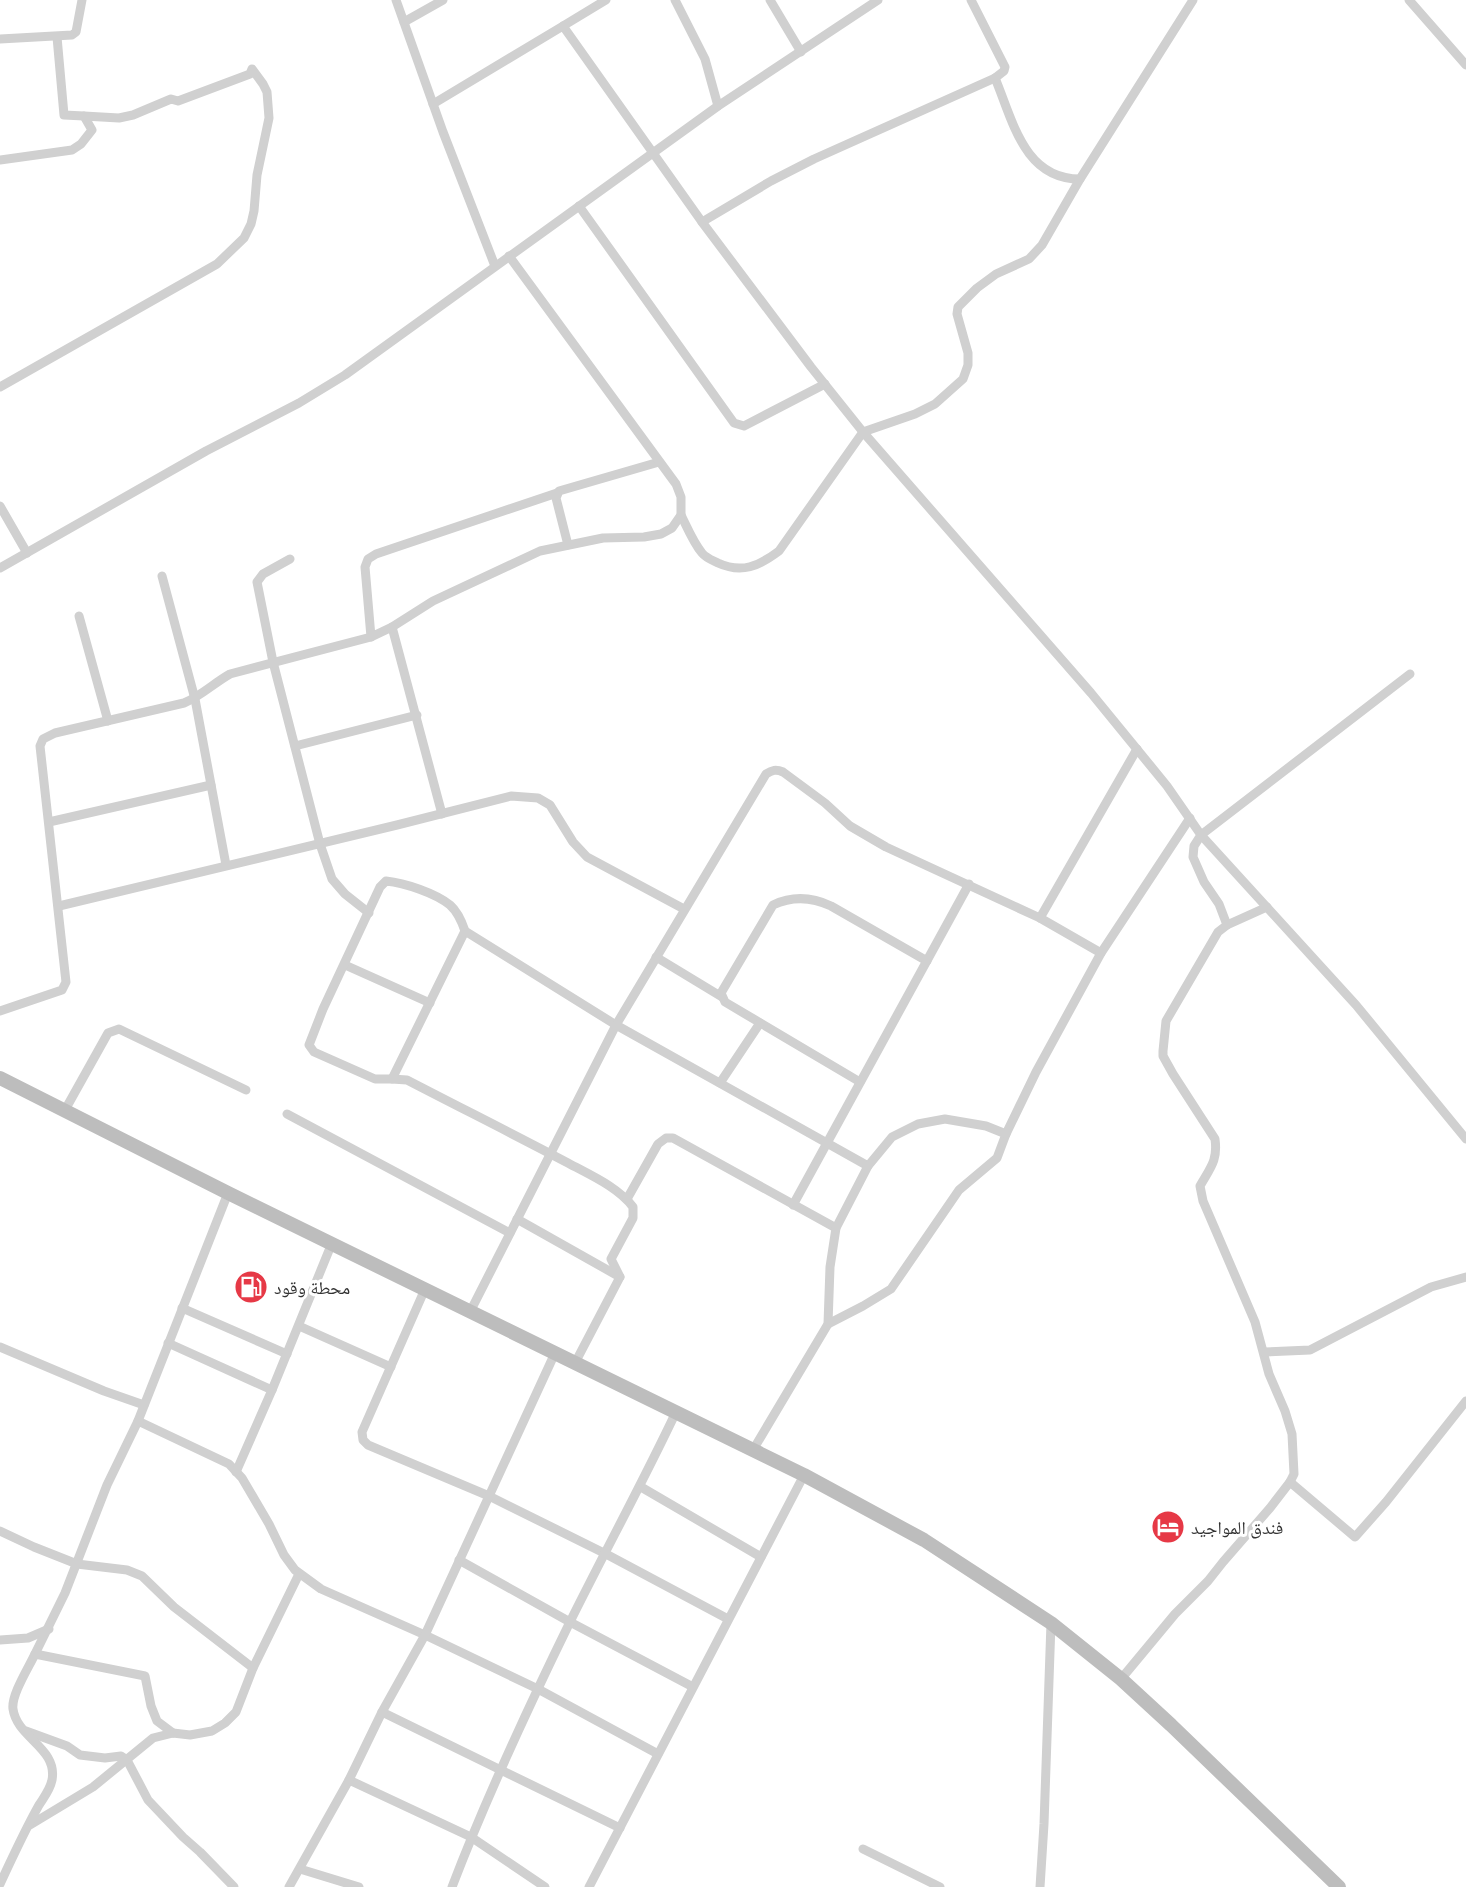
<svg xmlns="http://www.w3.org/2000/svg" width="1466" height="1887" viewBox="0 0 1466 1887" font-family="Raleway,'Noto Naskh Arabic',sans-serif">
<rect width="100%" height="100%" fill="#fff"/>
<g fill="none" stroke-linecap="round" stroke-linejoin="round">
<!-- street -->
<g stroke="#d0d0d0" stroke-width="9">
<polyline points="396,0 443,132 495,266"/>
<polyline points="675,0 705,59 718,106"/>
<polyline points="770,0 801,52"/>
<polyline points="1409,0 1466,65"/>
<polyline points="404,22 443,0"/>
<polyline points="563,26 606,0"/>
<polyline points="57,37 64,115 84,116"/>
<polyline points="0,39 72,35 76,32 82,0"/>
<path d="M995,78C1013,121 1024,179 1080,179L1193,0"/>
<path d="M433,104L563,26L702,222L811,367L863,432L1091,693L1167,786L1201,835L1194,846L1193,857L1204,882L1219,904L1227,925L1218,932L1166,1021L1163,1051V1056L1173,1074L1215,1139C1218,1161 1210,1168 1200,1186L1203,1201L1255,1322L1269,1374L1285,1411L1292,1434L1294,1474L1290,1482L1270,1508L1223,1562L1208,1581L1175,1614L1121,1679"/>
<polyline points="0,160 72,150 81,144 92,130 84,116 119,118 133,115 171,99 178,101 250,74 252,69 263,84 267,92 269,118 257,175 254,211 251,224 244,238 217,264 0,387"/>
<polyline points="579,206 734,423 744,426 825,384"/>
<polyline points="702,222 771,181 814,159 995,78 1004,71 1005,67 971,0"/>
<polyline points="0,506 27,553"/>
<path d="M681,515C687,527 693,542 702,553C706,558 712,560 718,563C742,574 759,566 779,551L863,432L915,414L935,404L963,379L968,365V353L957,314L958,307L977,288L996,274L1029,259L1042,245L1080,179"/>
<polyline points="568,545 556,498 559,491 659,462"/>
<polyline points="290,559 263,574 257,582 273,662 320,844 332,879 345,894 369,913"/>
<polyline points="0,568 206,451 299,403 345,375 718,106 878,0"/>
<polyline points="162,576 195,699 226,865"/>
<polyline points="79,616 108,721"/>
<polyline points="392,627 442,814"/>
<polyline points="371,637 365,567 368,559 376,554 557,493"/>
<polyline points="1410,674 1201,835 1356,1005 1466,1139"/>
<polyline points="295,746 417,715"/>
<polyline points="49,822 211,785"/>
<polyline points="59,906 397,825 511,796 538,798 550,805 573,842 587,857 684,909"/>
<polyline points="1040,918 1137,749"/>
<polyline points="1227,925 1267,907"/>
<path d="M465,931L392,1079L407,1080C461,1108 515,1135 568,1163C590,1175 618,1187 633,1207V1218L611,1259L620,1277L575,1363"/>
<polyline points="656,957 722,997"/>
<polyline points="345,965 430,1003"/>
<path d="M0,1011L62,990L66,982L40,746L43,739L55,733L184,703C201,696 214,683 230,674L371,637L392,627L433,601L540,551L603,538L644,537L661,534L672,528L681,515V497L676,484L509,256"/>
<path d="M392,1079H375L314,1052L309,1045L323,1009L380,887L386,881C405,883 435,893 450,905C458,912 462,922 465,931L616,1025L868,1166"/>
<path d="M860,1082L725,1002L721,993L773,905C792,896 812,897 831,906L927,961"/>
<polyline points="720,1083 760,1023"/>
<polyline points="65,1110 108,1033 119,1029 246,1090"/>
<polyline points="287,1114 510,1233"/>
<polyline points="627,1199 658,1144 666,1138 673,1138 836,1228"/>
<polyline points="793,1205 969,884"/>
<polyline points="517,1219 620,1277"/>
<polyline points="425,1289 362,1432 363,1440 368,1445 489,1496 606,1554 728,1619"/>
<polyline points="182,1308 287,1354"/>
<path d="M471,1310L616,1025L766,774C772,770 776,769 783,772L825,803L850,826L886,847L1040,918L1101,953"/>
<polyline points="828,1324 863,1306 891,1289 959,1190 997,1158 1006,1134 1036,1072 1101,953 1190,818"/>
<polyline points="299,1326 391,1367"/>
<polyline points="168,1343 272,1390 332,1243"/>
<polyline points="0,1347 104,1391 144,1405"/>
<polyline points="1264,1352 1310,1350 1431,1287 1466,1277"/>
<polyline points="138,1421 229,1464 242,1478 269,1524 284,1555 295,1570 321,1589 425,1635 538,1689 658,1754"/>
<polyline points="753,1450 828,1324 830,1267 836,1228 868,1166 892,1137 918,1124 945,1119 986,1126 1006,1134"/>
<polyline points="236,1472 272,1390"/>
<polyline points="1290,1482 1355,1537 1386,1502 1466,1401"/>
<polyline points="641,1487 761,1557"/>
<polyline points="0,1531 34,1547 77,1564 127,1570 142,1576 174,1607 253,1668"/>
<polyline points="459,1560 570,1622 693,1687"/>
<polyline points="0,1640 28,1638 49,1629"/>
<polyline points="35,1654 65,1593 107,1485 138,1421 228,1193"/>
<polyline points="382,1712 620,1828"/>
<polyline points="26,1731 67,1746 80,1755 105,1758 121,1756 127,1760 148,1800 183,1837 200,1852 234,1887"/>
<polyline points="349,1780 471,1837 545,1887"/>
<polyline points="30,1825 93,1787 153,1738 173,1733 190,1735 212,1731 225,1723 236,1712 253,1668 299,1574"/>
<polyline points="863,1849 940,1887"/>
<polyline points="300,1869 359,1887"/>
<path d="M0,1884C12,1858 25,1830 39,1805C44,1797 50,1790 52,1780C58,1748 17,1738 13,1709C11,1695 29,1667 35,1654L145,1676L151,1706L157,1721L173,1733"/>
<polyline points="289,1887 349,1780 382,1712 425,1635 555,1353"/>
<path d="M452,1887C486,1798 527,1710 569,1624C604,1553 642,1484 676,1412"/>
<polyline points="589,1887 804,1475"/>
<polyline points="1040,1887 1044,1824 1051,1623"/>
</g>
<!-- secondary -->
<polyline stroke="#bdbdbd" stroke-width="14" points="0,1078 228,1193 804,1475 924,1540 1051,1623 1121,1679 1171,1725 1339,1887"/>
</g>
<!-- icons -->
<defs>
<symbol id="fuel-disc" viewBox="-11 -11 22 22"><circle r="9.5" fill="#e63946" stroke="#fff"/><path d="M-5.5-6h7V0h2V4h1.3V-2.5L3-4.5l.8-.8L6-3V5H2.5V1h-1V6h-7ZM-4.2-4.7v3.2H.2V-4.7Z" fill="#fff"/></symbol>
<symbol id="hotel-disc" viewBox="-11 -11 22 22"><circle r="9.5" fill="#e63946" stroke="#fff"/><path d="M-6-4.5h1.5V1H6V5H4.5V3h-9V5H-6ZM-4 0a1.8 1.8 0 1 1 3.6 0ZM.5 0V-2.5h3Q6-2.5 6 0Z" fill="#fff"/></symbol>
</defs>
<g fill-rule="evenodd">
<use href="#fuel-disc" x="232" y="1268" width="38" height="38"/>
<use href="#hotel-disc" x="1149" y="1508" width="38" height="38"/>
</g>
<g text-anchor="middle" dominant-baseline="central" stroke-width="6" stroke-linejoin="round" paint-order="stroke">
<!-- poi labels -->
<g font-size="18" fill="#333" stroke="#fff" text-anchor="start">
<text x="274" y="1287">محطة وقود</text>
<text x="1191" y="1527">فندق المواجيد</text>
</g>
</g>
</svg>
